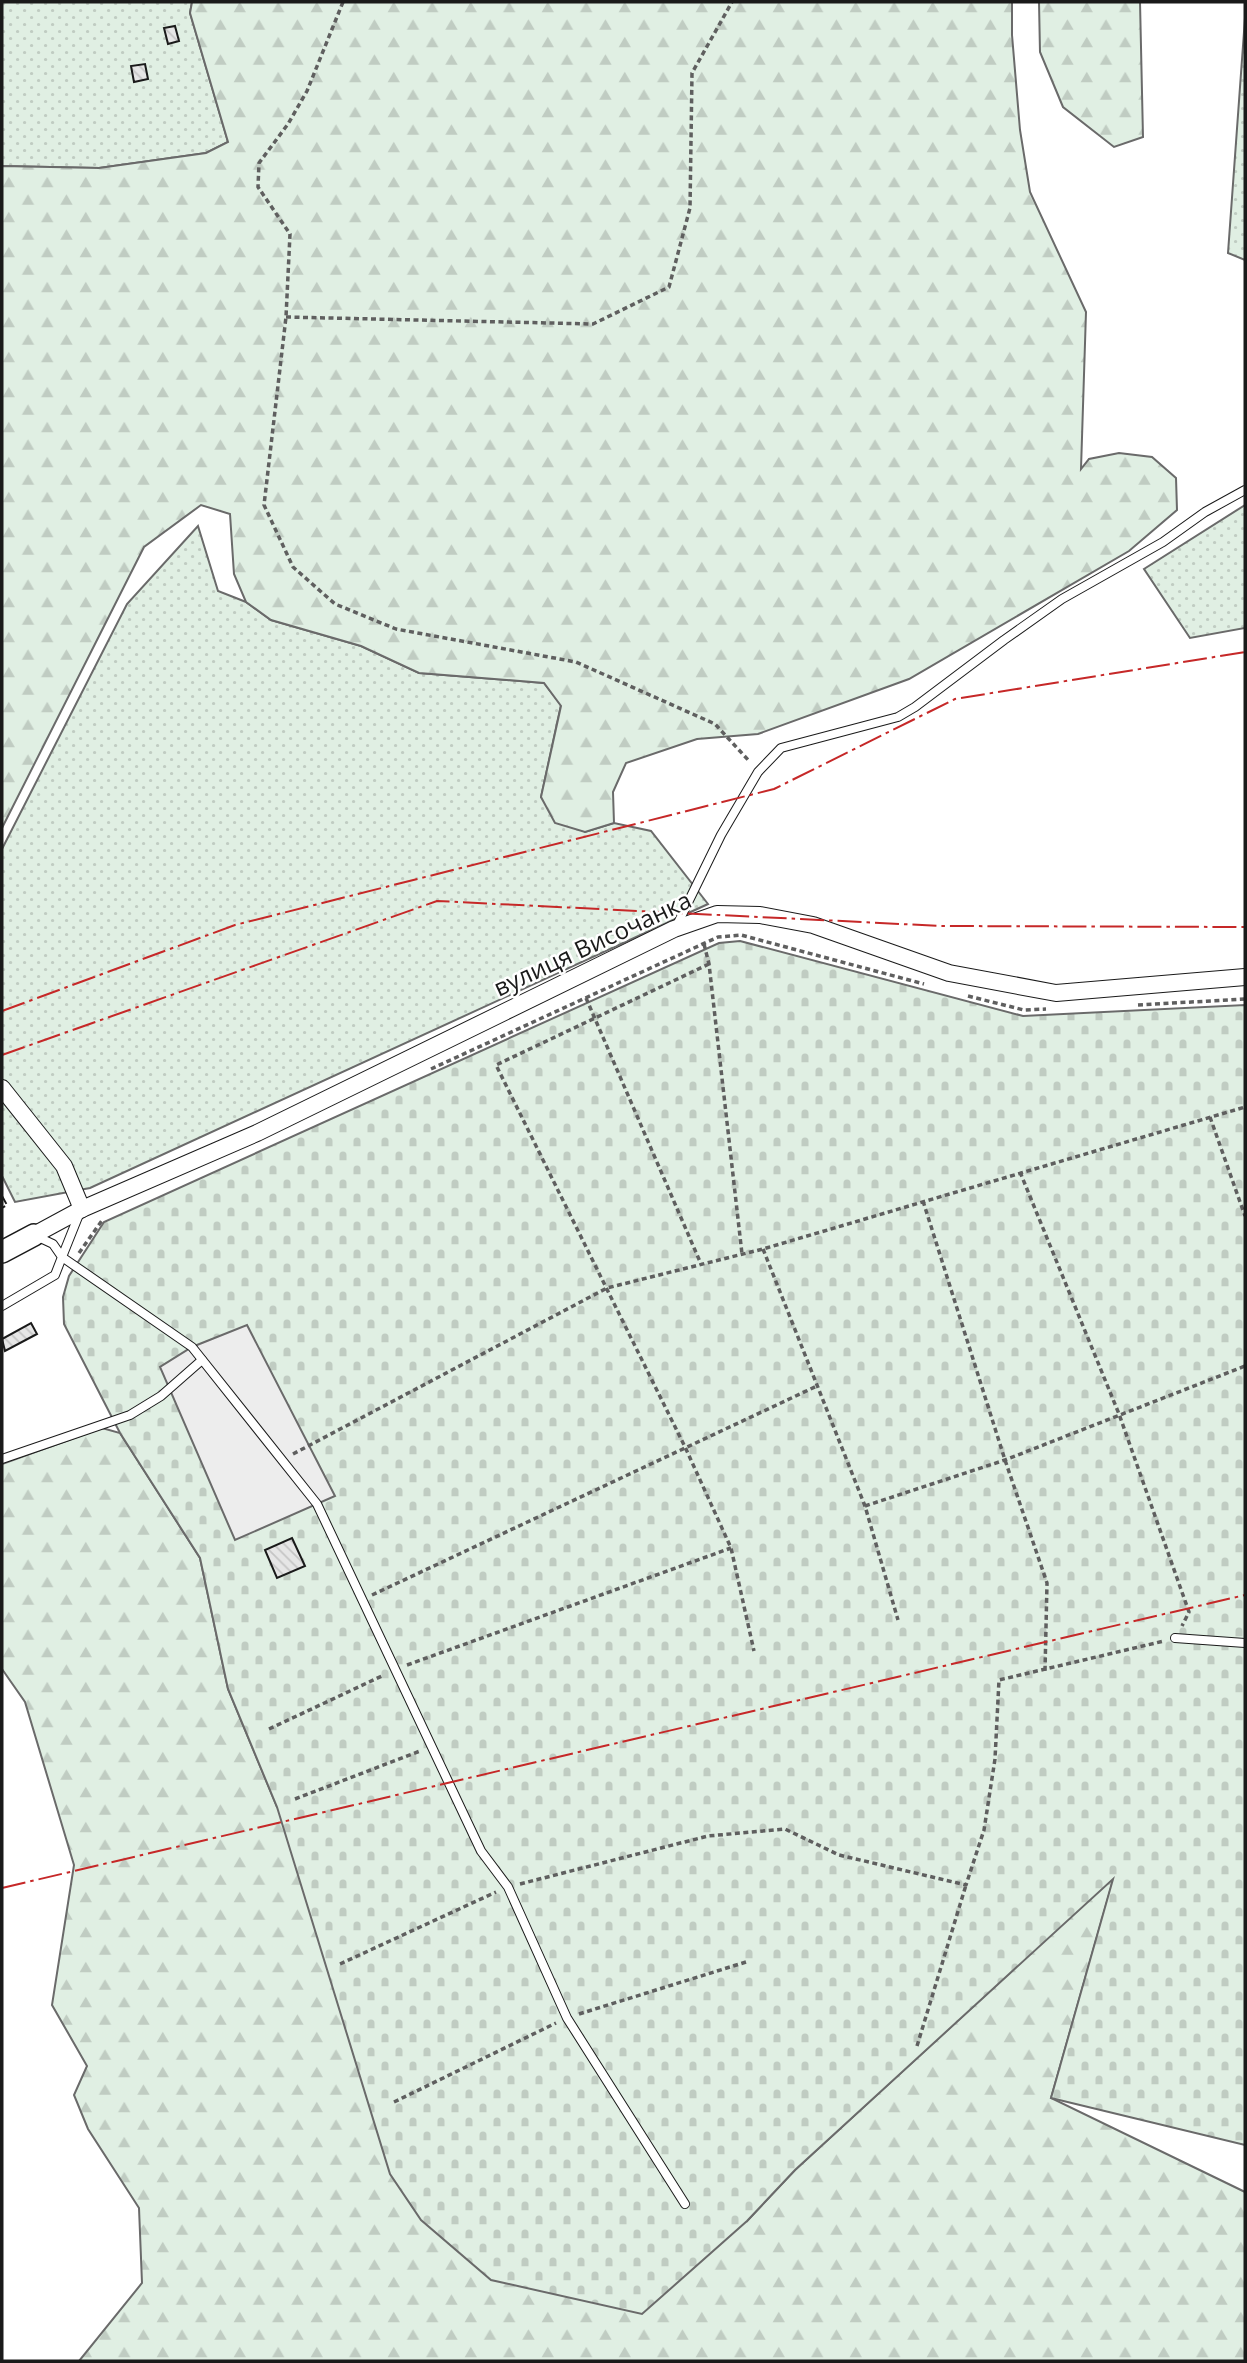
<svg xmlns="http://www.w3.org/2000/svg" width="1247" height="2363" viewBox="0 0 1247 2363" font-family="'Open Sans',sans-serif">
<defs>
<pattern id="grass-dots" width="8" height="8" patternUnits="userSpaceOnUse" patternTransform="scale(1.75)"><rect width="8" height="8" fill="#e0efe3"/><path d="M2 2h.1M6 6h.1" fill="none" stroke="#c0ccc2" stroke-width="1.8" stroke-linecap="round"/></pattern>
<pattern id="forest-firs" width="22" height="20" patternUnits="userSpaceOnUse" patternTransform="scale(1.75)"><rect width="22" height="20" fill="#e0efe3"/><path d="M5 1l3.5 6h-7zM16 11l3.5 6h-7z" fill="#c0ccc2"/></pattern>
<pattern id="cemetery-stones" width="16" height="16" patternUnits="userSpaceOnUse" patternTransform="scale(1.75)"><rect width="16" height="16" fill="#e0efe3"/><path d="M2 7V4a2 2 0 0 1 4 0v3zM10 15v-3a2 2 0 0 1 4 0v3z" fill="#c0ccc2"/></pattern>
<pattern id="building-back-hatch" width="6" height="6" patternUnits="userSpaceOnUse" patternTransform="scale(1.75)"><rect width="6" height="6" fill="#e6e6e6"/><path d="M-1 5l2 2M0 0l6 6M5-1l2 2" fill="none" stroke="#c5c5c5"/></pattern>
</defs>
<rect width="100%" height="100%" fill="#fff"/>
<!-- grass -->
<g fill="url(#grass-dots)" stroke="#6a6a6a" stroke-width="2">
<polygon points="2,2 192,2 190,13 228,142 206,153 99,168 2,166"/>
<polygon points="1245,18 1245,260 1228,253"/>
<polygon points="1245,505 1245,628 1190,638 1144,569"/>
<polygon points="198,526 218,591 246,602 271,620 361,646 419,673 544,683 561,705 541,797 585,832 614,823 651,831 708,904 90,1188 15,1202 2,1176 2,849 127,604"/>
</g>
<!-- forest -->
<g fill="url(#forest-firs)" stroke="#6a6a6a" stroke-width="2">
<polygon points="192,2 1012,2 1012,35 1020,130 1030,192 1086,312 1081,469 1089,459 1119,453 1152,457 1176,478 1177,510 1129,551 909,679 758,734 697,739 626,763 613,792 614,823 585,832 555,823 541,797 561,706 544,683 419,673 361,646 271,620 246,602 234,574 230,514 201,505 144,547 2,828 2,166 99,168 206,153 228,142 190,13"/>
<polygon points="1039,2 1140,2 1143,137 1114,147 1063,107 1040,52"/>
<polygon points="102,1428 120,1433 200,1558 228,1689 277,1807 747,2221 795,2170 1114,1877 1051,2098 1245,2192 1245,2361 79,2361 142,2283 139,2208 88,2129 74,2095 87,2066 52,2005 74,1865 25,1702 2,1669 2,1464"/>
</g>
<!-- cemetery -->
<polygon fill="url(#cemetery-stones)" stroke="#6a6a6a" stroke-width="2" points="740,941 1023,1016 1245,1005 1245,2145 1051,2098 1113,1879 795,2170 747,2221 642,2314 491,2280 421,2220 390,2174 277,1807 228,1689 200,1558 120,1433 64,1324 63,1297 69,1276 104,1222 719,943"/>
<!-- parking -->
<polygon fill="#ededed" stroke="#6a6a6a" stroke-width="2" points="247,1325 335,1496 235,1540 160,1367 192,1347"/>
<!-- building -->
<g fill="url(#building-back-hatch)" stroke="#1a1a1a" stroke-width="2">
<polygon points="175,26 179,41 168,44 164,28"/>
<polygon points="145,64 148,79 134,82 131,66"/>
<polygon points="31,1323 37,1334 5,1351 2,1339"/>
<polygon points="292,1538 305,1566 277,1578 265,1550"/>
</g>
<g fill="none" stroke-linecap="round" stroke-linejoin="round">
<defs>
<g id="service">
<polyline points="676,927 721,835 758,772 781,748 898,717 915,707 1004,640 1062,599 1163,542 1205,512 1245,490"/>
<polyline points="80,1212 62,1257 192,1347 317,1504 481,1851 508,1887 567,2018 685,2204"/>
<polyline points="2,1306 55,1275 62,1257 53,1244 36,1236"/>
<polyline points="2,1459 130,1415 161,1396 202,1360"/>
<polyline points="1175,1638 1245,1643"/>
</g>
<g id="minor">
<polyline points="2,1088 64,1166 82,1209"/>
<polyline points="34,1235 82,1209 257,1133 674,929 717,914 760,915 813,925 949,973 1056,993 1245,977"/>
</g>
<polyline id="tertiary" points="2,1252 34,1235"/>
</defs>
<!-- service casing -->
<use href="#service" stroke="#1a1a1a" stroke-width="10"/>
<!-- minor casing -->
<use href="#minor" stroke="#1a1a1a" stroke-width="18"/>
<!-- tertiary casing -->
<use href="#tertiary" stroke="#1a1a1a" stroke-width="24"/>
<!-- path -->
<g stroke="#5f5f5f" stroke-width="3.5" stroke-dasharray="5 3.5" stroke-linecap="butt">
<polyline points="343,2 307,91 288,124 259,163 258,187 290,234 286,317 264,505 293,567 335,604 396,629 576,662 715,724 750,762"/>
<polyline points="286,317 593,324 669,287 690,208 692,73 732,2"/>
<polyline points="704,944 709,964 742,1254"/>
<polyline points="709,964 496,1065 686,1449 731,1548 754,1651"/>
<polyline points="968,996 1024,1010 1046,1009"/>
<polyline points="586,998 701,1264"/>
<polyline points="1138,1005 1245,999"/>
<polyline points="431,1069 718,937 741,935 924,984"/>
<polyline points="1210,1117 1245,1216"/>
<polyline points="1020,1172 1119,1414 1189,1612 1182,1626"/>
<polyline points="923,1201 1005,1460 1047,1583 1045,1671"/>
<polyline points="763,1249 865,1506 898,1620"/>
<polyline points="79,1253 103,1219"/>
<polyline points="293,1454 607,1288 763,1249 1245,1107"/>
<polyline points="865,1506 1005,1460 1245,1366"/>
<polyline points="372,1595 817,1386"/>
<polyline points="407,1665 731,1548"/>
<polyline points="269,1729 384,1675"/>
<polyline points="295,1799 420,1751"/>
<polyline points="520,1884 708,1836 785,1829 839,1855 966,1885 984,1830 995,1759 999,1680 1164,1641"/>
<polyline points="340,1964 496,1892"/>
<polyline points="579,2014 746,1962"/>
<polyline points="917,2046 966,1885"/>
<polyline points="394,2102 556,2023"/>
</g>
<!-- service -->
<use href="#service" stroke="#fff" stroke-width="8"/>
<!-- minor -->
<use href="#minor" stroke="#fff" stroke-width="16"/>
<!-- tertiary -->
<use href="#tertiary" stroke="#fff" stroke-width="21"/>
<!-- fence -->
<polyline stroke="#1a1a1a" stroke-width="2" stroke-dasharray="9 3.5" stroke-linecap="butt" points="2,1196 7,1205 2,1208"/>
<!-- power -->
<g stroke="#c62828" stroke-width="2" stroke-dasharray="24 5 3.5 5" stroke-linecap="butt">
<polyline points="2,1011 235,925 774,789 955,699 1245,652"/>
<polyline points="2,1055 437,901 941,926 1245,927"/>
<polyline points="2,1888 1245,1595"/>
</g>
</g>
<g text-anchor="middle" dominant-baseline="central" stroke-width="5" stroke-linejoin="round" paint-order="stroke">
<!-- street labels -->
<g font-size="24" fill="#1a1a1a" stroke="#fff">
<text transform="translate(592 943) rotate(-25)">вулиця Височанка</text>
</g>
</g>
<!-- border -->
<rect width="1247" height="2363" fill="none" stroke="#1a1a1a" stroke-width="7"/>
</svg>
